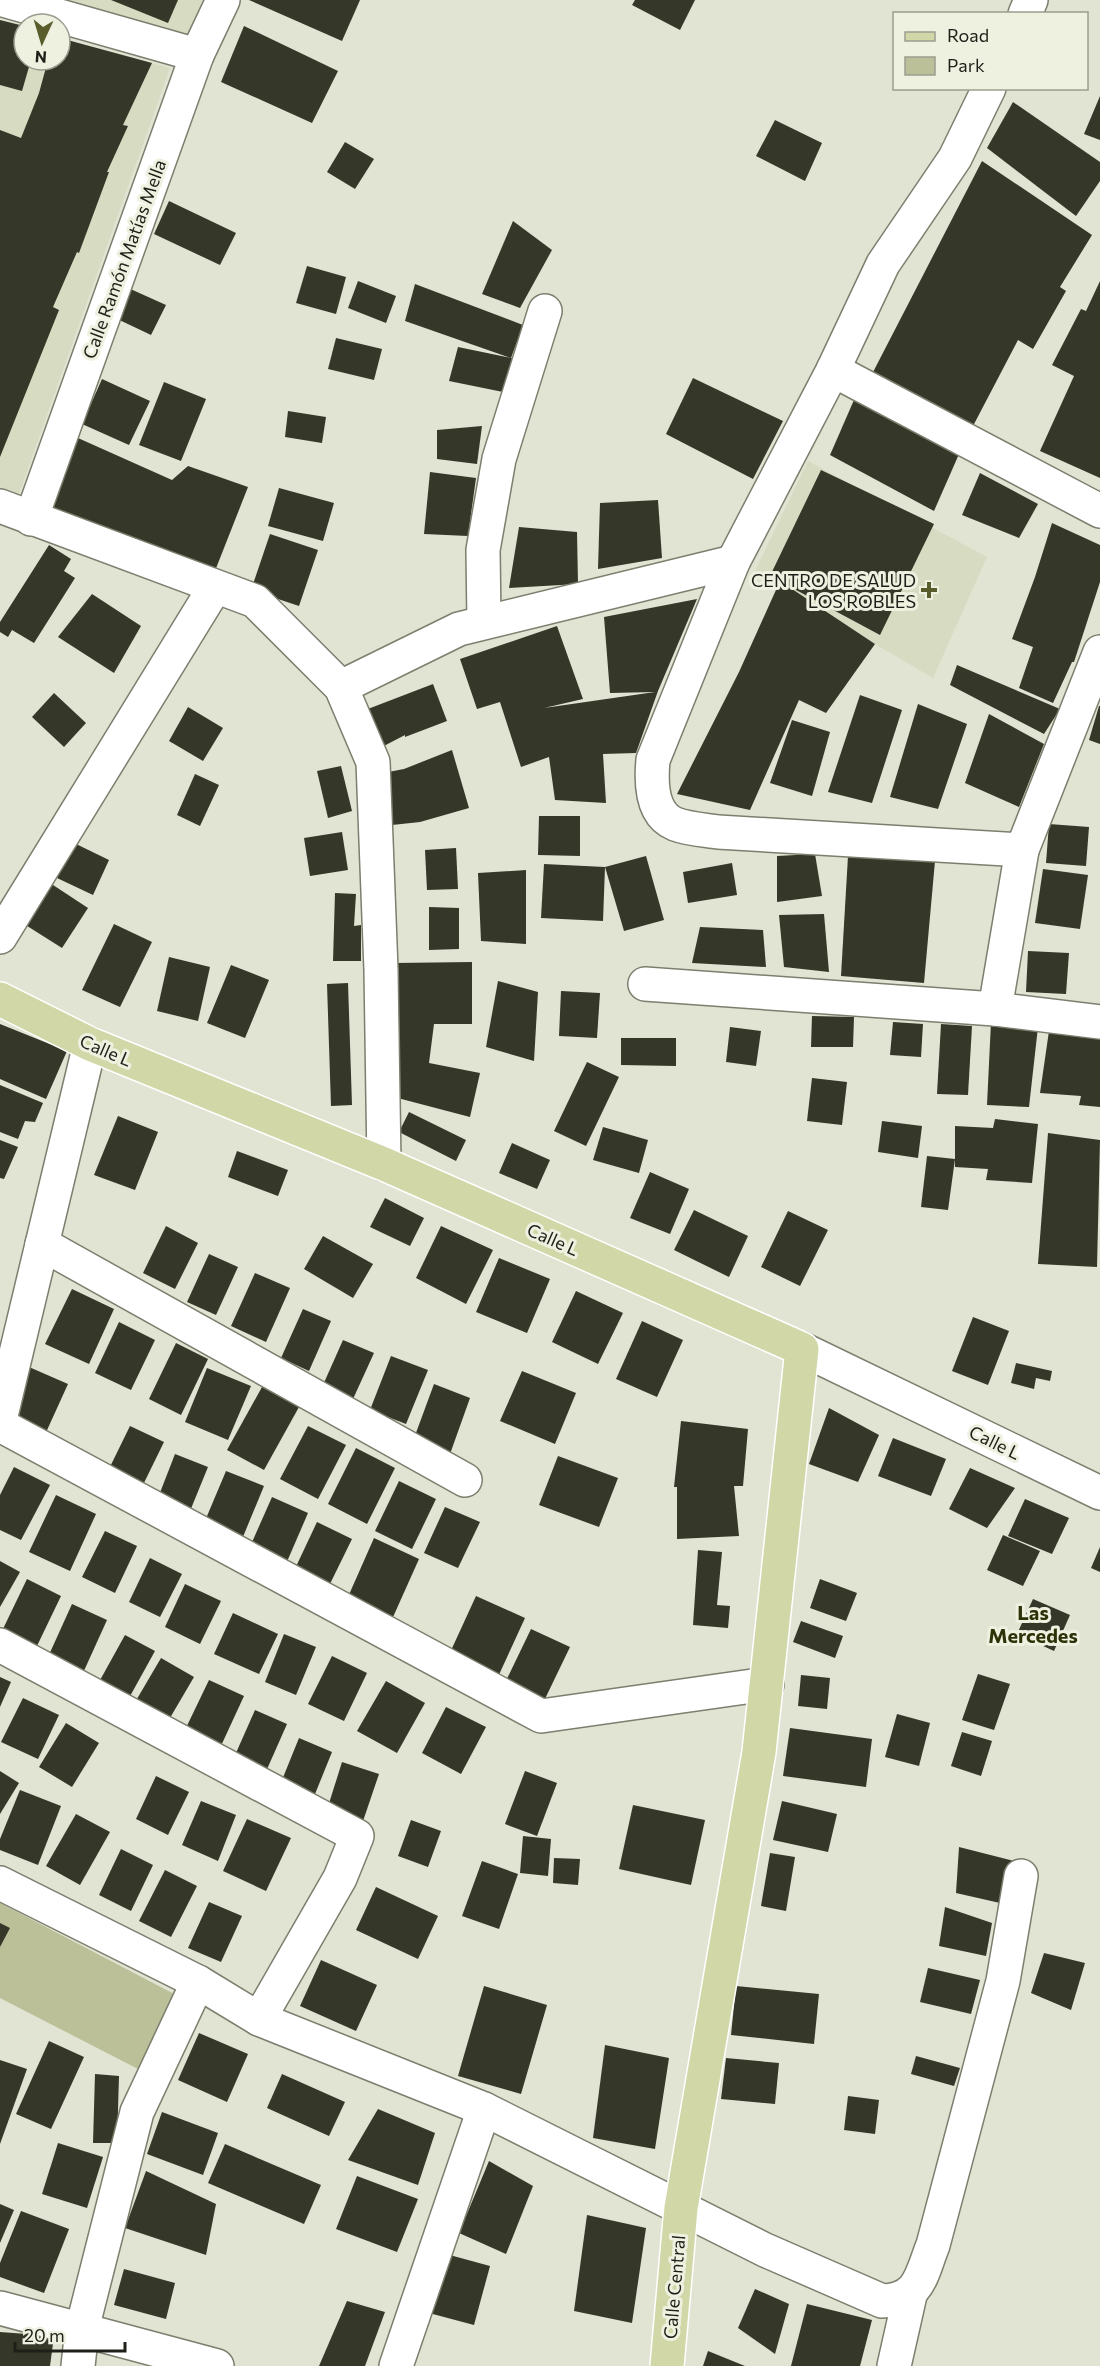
<svg xmlns="http://www.w3.org/2000/svg" width="1100" height="2366" viewBox="0 0 1100 2366" font-family="Commissioner,sans-serif">
<rect width="100%" height="100%" fill="#e1e4d2"/>
<!-- built -->
<g fill="#d7dbc2">
<polygon points="36,0 213,0 193,43"/>
<polygon points="0,21 24,60 60,60 60,38 170,68 19,494 0,487"/>
<polygon points="808,461 987,557 933,678 754,573"/>
</g>
<!-- green -->
<polygon fill="#bbc099" points="0,1903 176,1995 138,2069 0,1998"/>
<!-- building -->
<g fill="#353729">
<polygon points="111,0 178,0 168,23"/>
<polygon points="249,0 360,0 342,41"/>
<polygon points="635,0 695,0 680,30 632,5"/>
<polygon points="0,20 24,26 24,60 31,60 22,91 0,85"/>
<polygon points="244,26 338,71 312,123 221,82"/>
<polygon points="60,38 152,63 123,125 128,126 107,172 109,172 79,253 77,252 53,307 59,310 0,457 0,130 21,138 39,93 48,60 60,60"/>
<polygon points="1100,96 1100,140 1084,134"/>
<polygon points="1013,102 1100,162 1100,181 1076,216 987,148"/>
<polygon points="775,120 822,143 805,181 756,156"/>
<polygon points="345,142 374,159 355,189 327,172"/>
<polygon points="982,161 1092,235 1060,287 1066,291 1033,349 1018,340 973,426 871,376"/>
<polygon points="169,201 236,233 220,265 154,234"/>
<polygon points="513,221 552,250 520,308 482,294"/>
<polygon points="307,266 346,277 336,314 296,303"/>
<polygon points="358,281 396,296 386,323 348,308"/>
<polygon points="1100,281 1100,478 1040,451 1074,376 1052,365 1081,309 1086,311"/>
<polygon points="415,284 523,325 511,358 514,358 503,392 449,381 458,347 511,358 405,321"/>
<polygon points="126,287 166,305 151,335 111,316"/>
<polygon points="336,338 382,349 374,380 328,369"/>
<polygon points="693,378 783,421 753,479 666,434"/>
<polygon points="102,379 150,401 129,445 82,424"/>
<polygon points="164,382 206,399 181,461 139,445"/>
<polygon points="854,400 959,454 934,511 830,455"/>
<polygon points="288,411 326,417 322,443 285,437"/>
<polygon points="482,426 477,464 437,459 437,430"/>
<polygon points="69,434 172,480 188,466 248,487 213,576 43,510"/>
<polygon points="821,470 934,524 880,635 783,583 875,644 826,713 799,700 750,810 677,794 739,672 780,581 770,576"/>
<polygon points="430,472 476,478 468,536 424,534"/>
<polygon points="980,473 1038,504 1019,538 962,515"/>
<polygon points="279,488 334,503 323,541 268,526"/>
<polygon points="658,500 662,558 598,569 600,503"/>
<polygon points="1052,523 1100,545 1100,582 1074,662 1072,662 1053,703 1019,688 1033,647 1012,639 1035,577"/>
<polygon points="519,527 577,532 578,584 509,588"/>
<polygon points="270,534 318,550 299,606 251,590"/>
<polygon points="49,545 71,559 64,571 75,578 34,643 12,630 8,637 0,632 0,622"/>
<polygon points="92,594 141,626 114,673 58,637"/>
<polygon points="697,599 658,691 636,753 603,754 606,803 555,800 549,757 521,767 500,702 477,709 460,659 557,626 583,699 544,708 655,692 610,693 604,617"/>
<polygon points="957,665 1060,709 1044,734 950,685"/>
<polygon points="433,684 447,721 405,737 405,735 378,749 360,712"/>
<polygon points="54,693 86,723 64,747 32,717"/>
<polygon points="860,695 902,710 872,803 828,792"/>
<polygon points="918,704 967,724 938,809 890,797"/>
<polygon points="1099,706 1100,706 1100,744 1089,740"/>
<polygon points="188,707 223,728 203,761 169,741"/>
<polygon points="989,714 1044,744 1019,807 965,783"/>
<polygon points="792,720 830,732 812,796 770,783"/>
<polygon points="452,750 469,808 420,822 392,825 383,773 404,769"/>
<polygon points="341,766 352,811 328,818 317,771"/>
<polygon points="195,774 219,785 200,826 177,815"/>
<polygon points="539,816 580,816 580,856 538,855"/>
<polygon points="1049,824 1089,827 1086,866 1046,863"/>
<polygon points="342,832 348,870 310,876 304,838"/>
<polygon points="74,843 109,860 93,895 57,878"/>
<polygon points="456,848 458,889 427,890 425,850"/>
<polygon points="815,854 822,896 777,902 777,856"/>
<polygon points="646,856 664,920 624,931 605,867"/>
<polygon points="848,856 935,861 924,983 841,976"/>
<polygon points="732,863 737,895 688,903 683,872"/>
<polygon points="544,864 605,867 603,921 541,918"/>
<polygon points="1043,869 1088,875 1080,929 1035,923"/>
<polygon points="526,870 526,944 481,941 478,873"/>
<polygon points="50,883 88,908 62,948 24,924"/>
<polygon points="335,893 356,894 354,926 361,925 361,961 333,961"/>
<polygon points="429,907 459,908 459,949 429,950"/>
<polygon points="824,914 829,972 784,967 779,915"/>
<polygon points="114,924 152,942 120,1007 82,990"/>
<polygon points="700,927 763,930 766,967 692,963"/>
<polygon points="1028,951 1069,953 1066,994 1026,992"/>
<polygon points="169,957 210,967 198,1021 157,1011"/>
<polygon points="472,962 472,1024 434,1024 429,1063 480,1073 470,1117 390,1096 394,963"/>
<polygon points="231,965 269,980 245,1038 207,1023"/>
<polygon points="498,981 538,992 534,1061 486,1047"/>
<polygon points="348,983 352,1105 331,1106 327,984"/>
<polygon points="561,991 600,993 597,1038 559,1036"/>
<polygon points="812,1016 854,1017 853,1047 811,1047"/>
<polygon points="893,1022 923,1024 921,1057 890,1055"/>
<polygon points="991,1022 1038,1027 1029,1107 987,1105"/>
<polygon points="0,1024 67,1051 46,1099 0,1079"/>
<polygon points="941,1024 972,1026 968,1095 937,1094"/>
<polygon points="730,1027 761,1031 756,1066 726,1062"/>
<polygon points="1088,1030 1100,1032 1100,1107 1079,1105 1081,1096 1040,1093 1049,1031 1087,1038"/>
<polygon points="621,1038 676,1038 676,1066 621,1065"/>
<polygon points="587,1062 619,1077 586,1146 554,1131"/>
<polygon points="812,1078 847,1082 842,1125 807,1121"/>
<polygon points="0,1085 43,1103 35,1122 25,1121 18,1139 0,1132"/>
<polygon points="409,1112 466,1140 456,1161 399,1132"/>
<polygon points="118,1116 158,1132 135,1190 94,1175"/>
<polygon points="995,1119 1038,1124 1032,1183 986,1180 988,1169 955,1167 955,1126 993,1128"/>
<polygon points="882,1121 922,1126 918,1158 878,1152"/>
<polygon points="603,1127 648,1140 639,1173 593,1160"/>
<polygon points="1048,1133 1100,1140 1097,1267 1038,1264"/>
<polygon points="0,1140 18,1147 4,1179 0,1178"/>
<polygon points="512,1143 550,1160 537,1189 499,1173"/>
<polygon points="237,1151 288,1170 278,1196 228,1177"/>
<polygon points="927,1156 955,1159 948,1210 921,1207"/>
<polygon points="650,1172 689,1189 670,1234 630,1218"/>
<polygon points="385,1198 424,1218 410,1246 370,1227"/>
<polygon points="694,1210 748,1236 729,1277 674,1250"/>
<polygon points="788,1211 828,1230 800,1286 761,1267"/>
<polygon points="166,1226 198,1243 175,1289 143,1273"/>
<polygon points="441,1226 493,1250 466,1304 416,1278"/>
<polygon points="323,1236 373,1264 353,1298 304,1269"/>
<polygon points="209,1254 238,1267 216,1315 187,1302"/>
<polygon points="499,1258 550,1279 527,1333 476,1312"/>
<polygon points="255,1273 290,1288 266,1342 231,1326"/>
<polygon points="72,1289 114,1309 89,1364 45,1344"/>
<polygon points="576,1291 623,1313 598,1364 552,1342"/>
<polygon points="303,1309 331,1321 309,1371 281,1358"/>
<polygon points="973,1317 1009,1331 988,1385 952,1371"/>
<polygon points="642,1321 683,1340 657,1397 616,1379"/>
<polygon points="119,1322 155,1340 131,1390 95,1373"/>
<polygon points="343,1340 374,1353 353,1399 323,1385"/>
<polygon points="176,1343 208,1359 181,1415 149,1399"/>
<polygon points="391,1356 428,1370 406,1424 370,1410"/>
<polygon points="1016,1363 1052,1371 1050,1381 1036,1378 1034,1389 1011,1383"/>
<polygon points="29,1367 68,1384 43,1439 5,1421"/>
<polygon points="207,1368 251,1386 228,1440 185,1422"/>
<polygon points="522,1371 576,1393 555,1444 500,1421"/>
<polygon points="434,1384 470,1398 450,1454 413,1441"/>
<polygon points="262,1387 299,1407 264,1470 227,1450"/>
<polygon points="829,1408 879,1435 858,1482 809,1464"/>
<polygon points="681,1421 748,1429 743,1486 734,1486 739,1536 677,1539 677,1487 674,1487"/>
<polygon points="130,1426 164,1442 140,1491 106,1475"/>
<polygon points="308,1426 346,1445 318,1499 280,1479"/>
<polygon points="893,1438 946,1459 931,1496 878,1476"/>
<polygon points="356,1448 395,1468 367,1524 328,1504"/>
<polygon points="175,1454 208,1467 188,1516 156,1503"/>
<polygon points="558,1456 618,1478 599,1527 539,1505"/>
<polygon points="14,1467 50,1485 21,1540 0,1530 0,1495"/>
<polygon points="970,1468 1015,1488 987,1528 949,1509"/>
<polygon points="226,1471 264,1486 240,1544 202,1528"/>
<polygon points="399,1481 436,1499 412,1549 375,1531"/>
<polygon points="56,1495 96,1514 70,1571 29,1552"/>
<polygon points="272,1497 308,1513 286,1564 249,1549"/>
<polygon points="1025,1499 1069,1518 1052,1554 1008,1536"/>
<polygon points="445,1507 480,1522 458,1568 424,1553"/>
<polygon points="317,1522 352,1539 327,1590 293,1573"/>
<polygon points="105,1531 137,1546 115,1593 82,1577"/>
<polygon points="1003,1535 1040,1551 1023,1586 987,1570"/>
<polygon points="374,1538 419,1559 389,1626 344,1606"/>
<polygon points="1100,1547 1100,1572 1091,1568"/>
<polygon points="698,1550 722,1552 717,1605 730,1606 728,1628 693,1625"/>
<polygon points="150,1558 182,1574 160,1617 129,1602"/>
<polygon points="0,1561 20,1572 0,1607"/>
<polygon points="27,1579 61,1596 36,1648 2,1631"/>
<polygon points="820,1579 857,1593 846,1621 810,1608"/>
<polygon points="185,1584 221,1601 200,1644 165,1627"/>
<polygon points="476,1596 525,1618 497,1679 448,1657"/>
<polygon points="1033,1599 1070,1615 1054,1651 1017,1634"/>
<polygon points="72,1604 107,1620 83,1673 48,1657"/>
<polygon points="233,1613 278,1634 259,1674 214,1654"/>
<polygon points="801,1621 843,1636 835,1658 793,1642"/>
<polygon points="531,1629 570,1647 543,1703 504,1685"/>
<polygon points="284,1634 316,1647 296,1695 265,1682"/>
<polygon points="125,1635 155,1651 129,1698 99,1682"/>
<polygon points="332,1656 367,1673 344,1721 308,1704"/>
<polygon points="161,1658 194,1677 167,1723 134,1704"/>
<polygon points="978,1674 1010,1684 994,1730 962,1720"/>
<polygon points="801,1675 830,1678 827,1709 798,1706"/>
<polygon points="0,1677 11,1682 0,1707"/>
<polygon points="209,1680 244,1696 220,1748 184,1732"/>
<polygon points="386,1681 425,1703 397,1753 357,1731"/>
<polygon points="23,1698 59,1715 38,1759 1,1742"/>
<polygon points="446,1707 486,1727 461,1774 422,1753"/>
<polygon points="255,1710 287,1724 264,1776 232,1762"/>
<polygon points="897,1714 930,1723 919,1766 885,1757"/>
<polygon points="66,1723 99,1743 72,1787 39,1767"/>
<polygon points="790,1728 872,1739 866,1787 783,1776"/>
<polygon points="962,1732 992,1741 981,1776 951,1766"/>
<polygon points="299,1738 332,1752 313,1799 280,1785"/>
<polygon points="342,1762 379,1774 362,1824 326,1813"/>
<polygon points="0,1771 19,1783 0,1814"/>
<polygon points="525,1771 557,1783 537,1836 505,1824"/>
<polygon points="156,1776 189,1792 168,1835 136,1819"/>
<polygon points="20,1790 61,1806 38,1865 0,1850 0,1839"/>
<polygon points="201,1801 236,1815 218,1861 182,1845"/>
<polygon points="782,1801 837,1814 828,1852 773,1840"/>
<polygon points="633,1805 705,1820 691,1885 619,1869"/>
<polygon points="76,1814 110,1832 80,1885 46,1866"/>
<polygon points="247,1819 291,1838 266,1891 223,1871"/>
<polygon points="411,1820 441,1831 428,1867 398,1856"/>
<polygon points="523,1836 551,1839 548,1876 520,1873"/>
<polygon points="959,1847 1014,1861 1000,1903 956,1893"/>
<polygon points="121,1849 153,1865 131,1911 99,1895"/>
<polygon points="770,1853 795,1857 786,1911 761,1906"/>
<polygon points="554,1858 580,1859 578,1885 553,1883"/>
<polygon points="482,1861 518,1874 499,1929 462,1916"/>
<polygon points="165,1870 197,1886 171,1937 139,1921"/>
<polygon points="376,1887 438,1916 418,1959 356,1930"/>
<polygon points="209,1902 242,1916 221,1962 188,1948"/>
<polygon points="945,1907 992,1923 986,1956 939,1946"/>
<polygon points="0,1923 10,1928 0,1947"/>
<polygon points="1044,1953 1085,1963 1071,2010 1031,1993"/>
<polygon points="321,1960 377,1985 356,2031 300,2006"/>
<polygon points="928,1968 980,1980 971,2014 920,2002"/>
<polygon points="484,1986 547,2005 521,2094 458,2076"/>
<polygon points="736,1986 819,1994 814,2044 731,2035"/>
<polygon points="199,2033 248,2054 227,2102 178,2080"/>
<polygon points="49,2041 84,2057 51,2129 16,2114"/>
<polygon points="605,2045 669,2058 655,2149 593,2138"/>
<polygon points="916,2056 960,2068 954,2086 911,2074"/>
<polygon points="726,2058 779,2063 775,2104 721,2099"/>
<polygon points="0,2060 27,2069 0,2144"/>
<polygon points="95,2074 119,2076 117,2143 93,2143"/>
<polygon points="282,2074 345,2102 329,2136 267,2108"/>
<polygon points="848,2096 879,2100 875,2134 844,2130"/>
<polygon points="378,2109 435,2133 418,2185 348,2160"/>
<polygon points="162,2112 218,2133 203,2175 147,2154"/>
<polygon points="58,2143 103,2157 87,2208 42,2194"/>
<polygon points="225,2144 321,2185 304,2224 208,2183"/>
<polygon points="489,2161 533,2186 506,2254 459,2233"/>
<polygon points="146,2171 216,2204 206,2255 125,2228"/>
<polygon points="357,2176 418,2199 397,2252 336,2229"/>
<polygon points="0,2204 14,2210 0,2243"/>
<polygon points="21,2211 69,2229 44,2293 0,2277 0,2263"/>
<polygon points="587,2215 646,2228 632,2323 574,2311"/>
<polygon points="446,2254 490,2266 474,2325 429,2313"/>
<polygon points="124,2269 175,2283 166,2319 114,2305"/>
<polygon points="755,2289 789,2304 775,2354 738,2328"/>
<polygon points="347,2301 385,2312 365,2366 319,2366"/>
<polygon points="807,2304 872,2320 860,2366 791,2366"/>
<polygon points="0,2332 54,2336 50,2366 0,2366"/>
<polygon points="708,2351 745,2366 703,2366"/>
</g>
<g fill="none" stroke-linecap="round" stroke-linejoin="round">
<defs>
<g id="minor">
<polyline points="3,0 197,55"/>
<polyline points="1025,14 1031,0"/>
<path d="M989,88L955,158L883,264L833,370L733,562L653,760C651,781 651,814 675,824C688,829 705,830 718,832L1022,850L1100,652"/>
<polyline points="833,370 1100,511"/>
<polyline points="0,506 255,601 341,687 373,762 381,970 384,1164"/>
<polyline points="31,519 197,55 223,0"/>
<polyline points="484,622 483,550 499,459 545,311"/>
<polyline points="341,687 459,629 733,562"/>
<polyline points="0,937 215,587"/>
<polyline points="645,984 995,1009 1100,1022"/>
<polyline points="995,1009 1022,850"/>
<polyline points="42,1244 465,1480"/>
<polyline points="802,1349 1100,1493"/>
<polyline points="0,1420 90,1044"/>
<polyline points="0,1425 541,1716 767,1684"/>
<polyline points="0,1645 357,1836 340,1878 259,2019"/>
<path d="M0,1883L198,1982L259,2019L484,2109L765,2250L882,2301C920,2300 921,2275 933,2245L1003,1981L1021,1876"/>
<polyline points="0,2308 217,2366"/>
<polyline points="78,2366 82,2329 137,2112 198,1982"/>
<polyline points="396,2366 484,2109"/>
<polyline points="894,2366 910,2295"/>
</g>
<polyline id="major" points="0,999 90,1044 384,1164 802,1349 759,1752 681,2208 667,2366"/>
</defs>
<!-- minor casing -->
<use href="#minor" stroke="#7c7e6e" stroke-width="36"/>
<!-- major casing -->
<use href="#major" stroke="#fff" stroke-width="36"/>
<!-- minor -->
<use href="#minor" stroke="#fff" stroke-width="33"/>
<!-- major -->
<use href="#major" stroke="#d1d7a7" stroke-width="33"/>
</g>
<!-- markers -->
<path fill="#585d2b" stroke="#eef1df" stroke-width="2" d="M926 581h6v6h6v6h-6v6h-6v-6h-6v-6h6z"/>
<g text-anchor="middle" dominant-baseline="central" stroke-width="6" stroke-linejoin="round" paint-order="stroke">
<!-- street labels -->
<g font-size="18" fill="#1e1f19" stroke="#eef1df">
<text transform="translate(124 259) rotate(-70)">Calle Ramón Matías Mella</text>
<text transform="translate(106 1050) rotate(23)">Calle L</text>
<text transform="translate(553 1239) rotate(24)">Calle L</text>
<text transform="translate(995 1442) rotate(26)">Calle L</text>
<text transform="translate(674 2287) rotate(-85)">Calle Central</text>
</g>
<!-- poi labels -->
<g font-size="18" fill="#1e1f19" stroke="#eef1df" text-anchor="end">
<text x="916" y="580">CENTRO DE SALUD<tspan x="916" dy="21">LOS ROBLES</tspan></text>
</g>
<!-- neighbourhood labels -->
<g font-size="20" font-weight="bold" fill="#2e3208" stroke="#eef1df">
<text x="1033" y="1612">Las<tspan x="1033" dy="23">Mercedes</tspan></text>
</g>
</g>
<!-- legend -->
<rect x="893" y="12" width="195" height="78" fill="#eef1df" stroke="#9b9d90" stroke-width="1.5"/>
<rect x="905" y="32" width="30" height="9" fill="#d1d7a7" stroke="#9b9d90" stroke-width="1.5"/>
<text x="947" y="42" font-size="18" fill="#1e1f19">Road</text>
<rect x="905" y="57" width="30" height="18" fill="#bbc099" stroke="#9b9d90" stroke-width="1.5"/>
<text x="947" y="72" font-size="18" fill="#1e1f19">Park</text>
<!-- north arrow -->
<g transform="translate(42 42) rotate(184)"><circle r="28" fill="#eef1df" stroke="#9b9d90" stroke-width="1.5"/>
<path d="M0-4.5L10 22L0 15L-10 22Z" fill="#585d2b"/>
<text y="-9" font-size="16" font-weight="bold" text-anchor="middle" fill="#1e1f19">N</text>
</g>
<!-- scale -->
<path d="M15 2342v9h110v-9" fill="none" stroke="#1e1f19" stroke-width="3"/>
<text x="24" y="2342" font-size="18" fill="#1e1f19" stroke="#eef1df" stroke-width="4.5" paint-order="stroke">20 m</text>
</svg>
